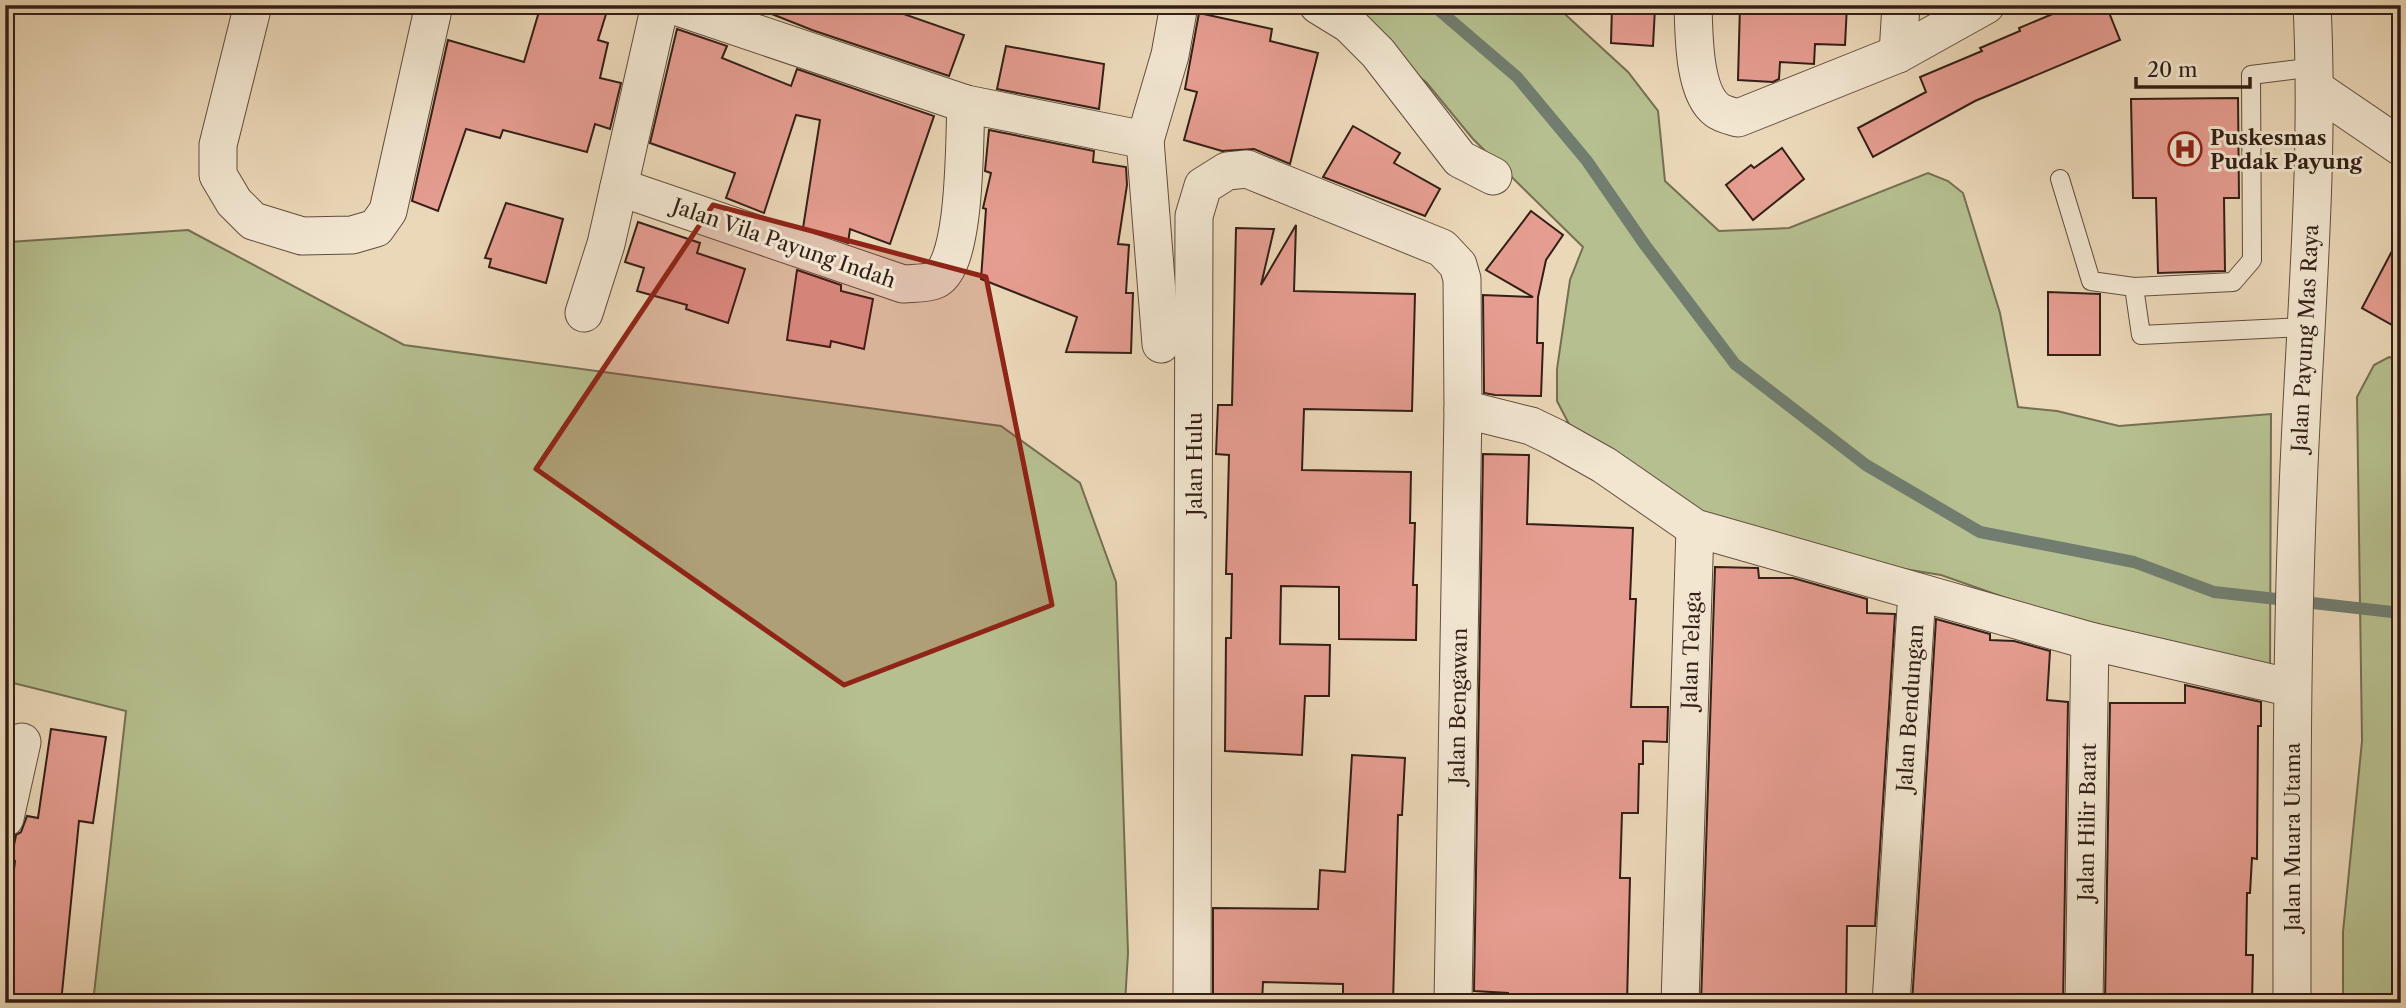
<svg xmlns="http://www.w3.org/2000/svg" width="2406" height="1008" viewBox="0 0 2406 1008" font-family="'Libre Caslon Text',serif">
<rect width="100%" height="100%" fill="#ebd8b8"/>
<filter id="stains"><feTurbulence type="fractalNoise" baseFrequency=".00286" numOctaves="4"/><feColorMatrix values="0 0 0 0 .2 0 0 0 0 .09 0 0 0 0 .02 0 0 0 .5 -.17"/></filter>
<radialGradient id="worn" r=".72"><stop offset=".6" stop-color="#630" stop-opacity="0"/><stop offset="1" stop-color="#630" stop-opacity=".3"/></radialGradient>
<!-- green -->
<g fill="#b6bf8f" stroke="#756f52" stroke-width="2">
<polygon points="1333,5 1555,5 1628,72 1658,111 1665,181 1719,231 1789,228 1928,173 1948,181 1963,193 2000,313 2018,407 2057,411 2119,426 2271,414 2270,672 2100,631 1941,575 1855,561 1691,513 1571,428 1557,401 1557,369 1570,280 1583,247 1473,139 1426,82 1366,38"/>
<polygon points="188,230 404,345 1001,426 1080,483 1116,582 1128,953 1125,1003 126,1003 94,994 126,711 5,681 5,245 9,242"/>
<polygon points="2389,357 2401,361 2401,1003 2343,1003 2343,932 2362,741 2357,397 2374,365"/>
</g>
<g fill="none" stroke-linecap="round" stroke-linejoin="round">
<!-- stream -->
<polyline stroke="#717d6f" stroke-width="12" points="1433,5 1517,77 1587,161 1645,245 1735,364 1866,465 1980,532 2134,562 2214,592 2401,613"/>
</g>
<!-- building -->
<g fill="#e69d91" stroke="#341f16" stroke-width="2">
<polygon points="541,5 587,5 607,11 598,40 608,43 600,78 621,83 610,129 595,124 587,152 503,130 500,138 466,129 438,211 412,201 448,40 524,62"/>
<polygon points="760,5 878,5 964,35 949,76 812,30 759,9"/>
<polygon points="1612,5 1655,8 1653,46 1611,43"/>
<polygon points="1740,5 1847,5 1845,45 1815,44 1814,64 1780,62 1779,79 1773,82 1738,80"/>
<polygon points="2074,5 2106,5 2120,40 1975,101 1873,157 1858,128 1926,92 1920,77 1982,51 1980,48 2020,31 2019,28"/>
<polygon points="1199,13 1272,29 1270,41 1318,53 1290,164 1254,149 1222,151 1184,140 1197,92 1185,89"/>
<polygon points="677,29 727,46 722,58 791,86 797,69 934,116 890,244 850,229 848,243 803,228 820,120 796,115 764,213 726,198 735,173 650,143"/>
<polygon points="1006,46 1104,64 1099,109 997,89"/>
<polygon points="2238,98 2239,198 2224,198 2225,271 2158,273 2156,198 2133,198 2131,99"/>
<polygon points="1353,126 1400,153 1394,163 1440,189 1425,216 1323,177"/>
<polygon points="989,130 1094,151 1093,162 1126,167 1127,185 1118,244 1129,245 1126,293 1133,293 1131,353 1066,352 1077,317 981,279 986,209 983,208 991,173 985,171"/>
<polygon points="1782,148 1804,179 1753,220 1726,185 1751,165 1754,168"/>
<polygon points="506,203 563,219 546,283 489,267 491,259 485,258"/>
<polygon points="1531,211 1563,235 1546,260 1538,297 1537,343 1543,343 1541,396 1495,395 1484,393 1483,295 1533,297 1486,270"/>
<polygon points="638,222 700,243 697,253 745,269 728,323 686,309 687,305 637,291 644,268 625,262"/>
<polygon points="1296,225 1294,291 1415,294 1412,411 1304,409 1302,470 1411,472 1410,523 1415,523 1413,585 1417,585 1416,640 1339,639 1339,587 1281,586 1280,644 1330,645 1329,696 1305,696 1302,755 1225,751 1226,638 1231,638 1232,574 1226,574 1229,455 1216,454 1218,405 1232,405 1236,228 1274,229 1261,285"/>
<polygon points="2401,234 2401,330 2362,308"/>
<polygon points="797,270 841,285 841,291 873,299 864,349 831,341 830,347 787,340"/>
<polygon points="2048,292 2100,294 2100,355 2048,355"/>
<polygon points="1483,454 1529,455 1527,524 1633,528 1630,599 1636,599 1631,707 1668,707 1667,742 1643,741 1643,764 1639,764 1638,813 1622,813 1620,878 1630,878 1627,1003 1508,1003 1508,993 1474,991"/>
<polygon points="1715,567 1758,568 1759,578 1793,578 1867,599 1867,613 1895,614 1875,926 1847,926 1846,1003 1701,1003"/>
<polygon points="1936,619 1990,634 1990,640 2014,641 2050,651 2047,700 2068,702 2063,1003 1912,1003"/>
<polygon points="2185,685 2261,702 2261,726 2258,726 2257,859 2252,858 2250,893 2247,893 2246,955 2253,955 2252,1003 2105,1003 2110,703 2185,703"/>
<polygon points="51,729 106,737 93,823 79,821 61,1003 5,1003 5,944 15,861 11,860 16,835 21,832 27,816 38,818"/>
<polygon points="1352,755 1405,758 1402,815 1398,815 1393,1003 1343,1003 1343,984 1263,982 1262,1003 1213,1003 1213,908 1318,909 1320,870 1345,872"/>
</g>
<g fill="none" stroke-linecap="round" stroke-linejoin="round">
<defs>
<g id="lane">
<polyline points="2060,179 2091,281 2134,287 2141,335 2305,327"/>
<polyline points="2134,287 2233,282 2252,260 2251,75 2315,67"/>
</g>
<g id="street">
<polyline points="253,5 218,145 218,175 234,202 253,221 302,236 352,235 376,228 388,211 434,5"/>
<polyline points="672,5 966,104 1145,140 1170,55 1179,5"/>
<polyline points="1318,5 1349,24 1378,53 1460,159 1493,176"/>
<path d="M1693,5C1694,33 1693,92 1717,110C1722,114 1731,116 1738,118L1898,54L1986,5"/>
<polyline points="1898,54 1901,5"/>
<polyline points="2316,89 2401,147"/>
<polyline points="1145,140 1161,344"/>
<path d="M619,187L903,284C912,283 926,284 935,280C967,266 964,138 966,104"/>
<polyline points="584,313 606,244 660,5"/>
<polyline points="5,818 22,742"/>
<polyline points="1192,1003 1194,216 1203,186 1227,171 1247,169 1442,248 1458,265 1462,279 1463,409"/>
<polyline points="1453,1003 1463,409 1531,426 1556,438 1604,465 1695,528 2090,641 2292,688"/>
<polyline points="1680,1003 1695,528"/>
<polyline points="1891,1003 1917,592"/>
<polyline points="2084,1003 2090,641"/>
<path d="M2292,1003C2292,832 2291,661 2298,491C2304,329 2320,167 2312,5"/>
</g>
</defs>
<!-- lane casing -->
<use href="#lane" stroke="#624d3e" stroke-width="20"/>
<!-- street casing -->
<use href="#street" stroke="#624d3e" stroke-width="39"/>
<!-- lane -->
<use href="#lane" stroke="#f2e6d1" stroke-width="18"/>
<!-- street -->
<use href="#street" stroke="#f2e6d1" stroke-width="37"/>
</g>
<!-- marked area -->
<path fill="#8f2418" fill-opacity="0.2" stroke="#8f2418" stroke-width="5" stroke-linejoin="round" d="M713,205L986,277L1052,605L844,685L536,469Z"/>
<!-- icons -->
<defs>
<symbol id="hospital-ring" viewBox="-11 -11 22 22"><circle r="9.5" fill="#f2e6d1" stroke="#8f2418" stroke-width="1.5"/><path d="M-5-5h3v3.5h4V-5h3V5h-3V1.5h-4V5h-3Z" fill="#8f2418"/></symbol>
</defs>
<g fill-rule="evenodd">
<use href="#hospital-ring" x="2166" y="130" width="38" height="38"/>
</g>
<g text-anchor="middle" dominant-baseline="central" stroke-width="6" stroke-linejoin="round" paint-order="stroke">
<!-- poi labels -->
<g font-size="21" font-weight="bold" fill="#341f16" stroke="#f2e6d1" text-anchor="start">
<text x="2210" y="137">Puskesmas<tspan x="2210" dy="24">Pudak Payung</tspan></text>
</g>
<!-- street labels -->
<g font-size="21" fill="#341f16" stroke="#f2e6d1">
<text transform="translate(784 243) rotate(19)">Jalan Vila Payung Indah</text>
<text transform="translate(2305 338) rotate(-87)">Jalan Payung Mas Raya</text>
<text transform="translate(1194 464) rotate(-90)">Jalan Hulu</text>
<text transform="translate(1691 650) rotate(-88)">Jalan Telaga</text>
<text transform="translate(1458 706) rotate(-89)">Jalan Bengawan</text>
<text transform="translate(1910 708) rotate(-86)">Jalan Bendungan</text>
<text transform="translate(2087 822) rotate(-89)">Jalan Hilir Barat</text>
<text transform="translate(2292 837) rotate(-90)">Jalan Muara Utama</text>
</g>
</g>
<!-- margin -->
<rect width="2406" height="1008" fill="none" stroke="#ebd8b8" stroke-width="28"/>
<rect x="7" y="7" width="2392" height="994" fill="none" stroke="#341f16" stroke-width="3.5"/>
<rect x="14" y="14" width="2378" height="980" fill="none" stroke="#341f16" stroke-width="2"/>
<!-- scale -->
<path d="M2136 77v10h114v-10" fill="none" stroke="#341f16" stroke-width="3.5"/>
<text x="2147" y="77" font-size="21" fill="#341f16" stroke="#f2e6d1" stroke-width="5" paint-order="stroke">20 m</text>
<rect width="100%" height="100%" filter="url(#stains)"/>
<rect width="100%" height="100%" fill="url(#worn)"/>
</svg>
